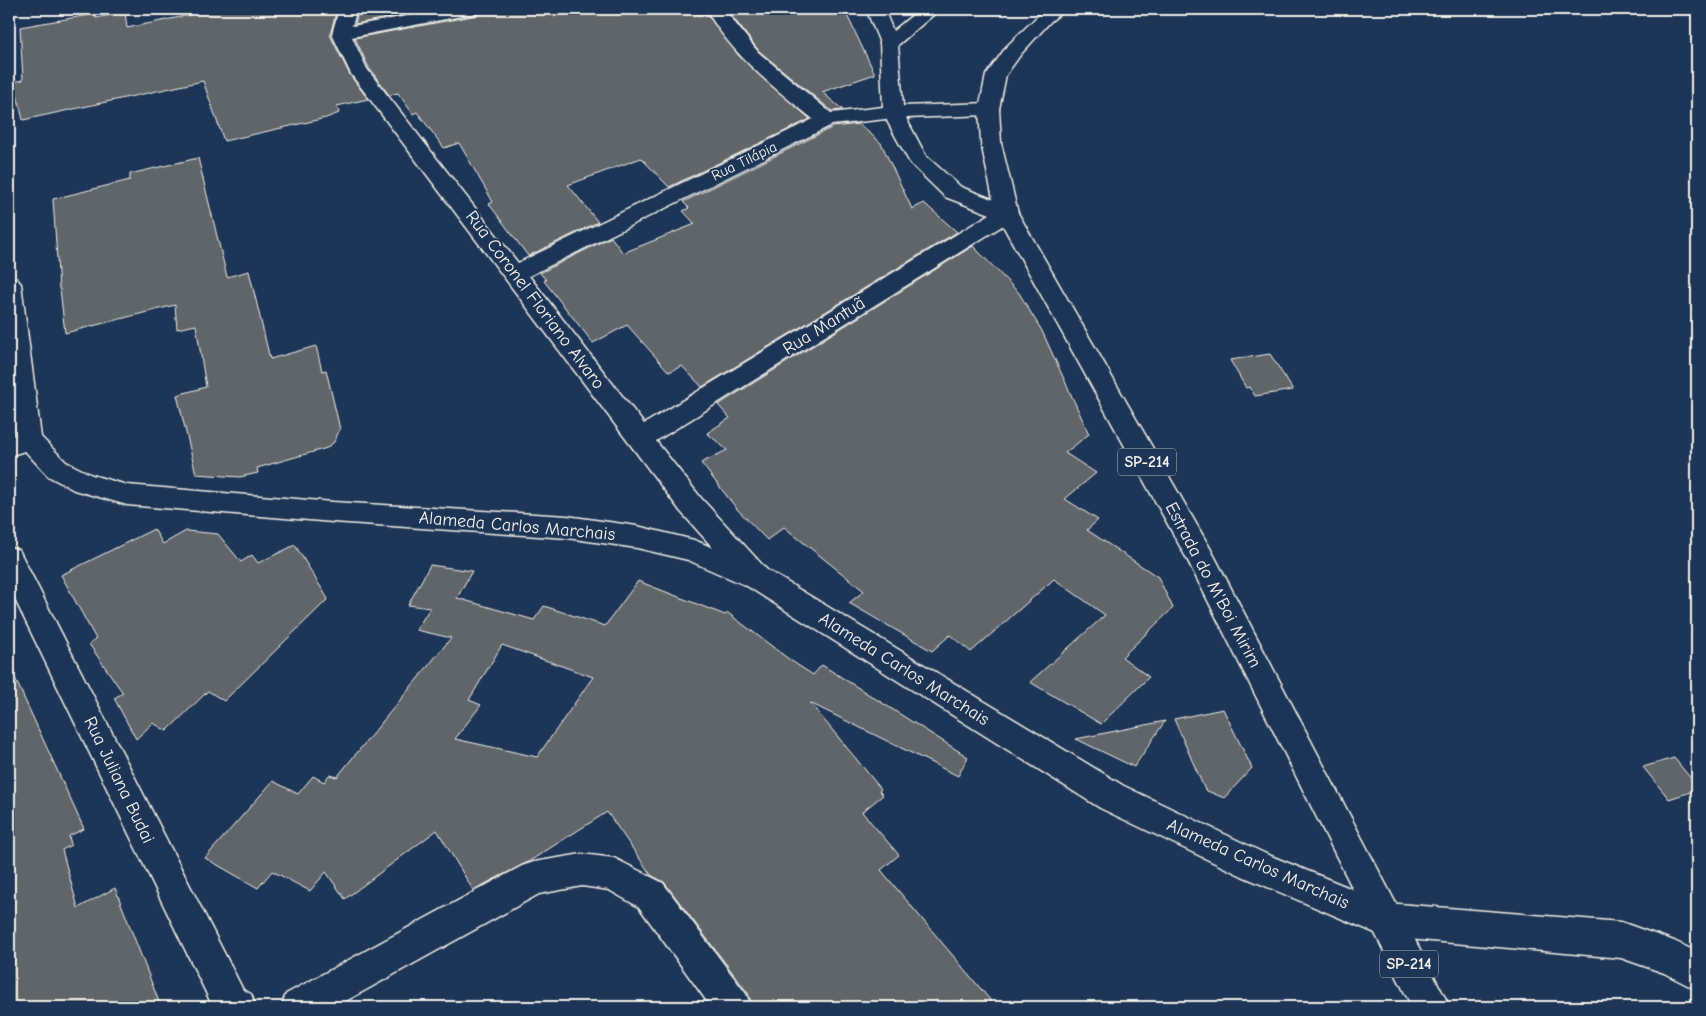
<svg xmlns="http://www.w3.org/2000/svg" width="1706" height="1016" viewBox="0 0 1706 1016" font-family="'Comic Neue',sans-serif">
<rect width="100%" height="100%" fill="#1d3557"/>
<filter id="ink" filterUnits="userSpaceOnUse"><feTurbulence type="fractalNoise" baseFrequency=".02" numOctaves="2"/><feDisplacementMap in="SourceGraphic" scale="10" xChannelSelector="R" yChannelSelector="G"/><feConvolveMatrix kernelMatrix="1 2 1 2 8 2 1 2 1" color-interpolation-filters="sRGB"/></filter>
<g filter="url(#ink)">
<!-- building -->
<g fill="#61656b" stroke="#f4f1e8" fill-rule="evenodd">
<polygon points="190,9 337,9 330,35 350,75 368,99 337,106 339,113 326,118 224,141 203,81 23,120 14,82 23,80 20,27 95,14 96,18 125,12 127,28 190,15"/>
<polygon points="359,9 436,9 355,24"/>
<polygon points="483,9 693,9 698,15 707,14 739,56 810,119 669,187 641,158 568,185 598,222 528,256 489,204 493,202 459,143 444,148 417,112 413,114 398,93 389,95 369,68 355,38 478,15"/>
<polygon points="747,9 844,9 875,74 822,92 843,110 832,111 759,51 728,11"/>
<polygon points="859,124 881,143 912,209 924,203 957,232 702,387 682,366 669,372 627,325 593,343 544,281 546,280 540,273 611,237 623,253 695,224 683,211 689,208 683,202 833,127"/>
<polygon points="198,158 227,277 249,271 270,359 316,346 322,371 326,370 340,429 334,442 327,448 257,468 258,473 240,477 196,474 177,395 206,387 196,325 177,329 175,305 65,333 60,289 59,289 53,199 130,180 130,174"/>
<polygon points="973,246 1019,293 1042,331 1089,434 1065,453 1096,473 1065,499 1098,520 1087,530 1158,577 1173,608 1122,657 1149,677 1101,724 1030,682 1105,615 1054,579 971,652 950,635 932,651 849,603 864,591 784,527 767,540 737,509 701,463 727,450 707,433 730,418 718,405"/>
<polygon points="1270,354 1293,390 1255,396 1250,387 1246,388 1230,360"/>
<polygon points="154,529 163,544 186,531 218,534 241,562 252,555 258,563 295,545 328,599 224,701 208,691 167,731 153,723 136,739 114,698 123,693 89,644 96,639 61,575"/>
<path d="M430,565L472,571L457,598L534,620L544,606L605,626L638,581L725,615L728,613L790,660L813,675L822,665L968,757L958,776L810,703L881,789L879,791L883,795L862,812L899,855L881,870L996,1007H753L748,993L664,882L651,875L607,812L528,862L473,890L437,830L345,899L326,872L310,891L272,871L258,888L205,858L273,781L298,794L313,776L324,782L329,775L337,777L451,638L416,630L430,608L408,605ZM502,645L593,677L537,757L455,739L481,705L469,700Z"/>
<polygon points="9,665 84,829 69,836 71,845 62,850 78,908 115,888 161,1007 9,1007"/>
<polygon points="1223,709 1252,768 1224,798 1205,790 1174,719"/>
<polygon points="1165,721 1134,767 1076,739"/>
<polygon points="1674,758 1697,786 1697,790 1669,799 1643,767"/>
</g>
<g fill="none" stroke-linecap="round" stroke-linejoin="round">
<defs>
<g id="minor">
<path d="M339,9H357L352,26L445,9H481L478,13L472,14L352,37L367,69L518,263L813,119C773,87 731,54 706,9H724L758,52L831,113L883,107L880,43L866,9H884L893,31L920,9H940L898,45L903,106L989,103L996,105L999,109L996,113L989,115L906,118L926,156L961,187L1015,208L1018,213L1015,218L656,441L701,498L767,570L771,578L767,586L757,589L747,586L681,512L351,74L332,34ZM886,119L910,163L945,197L990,214L644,424L529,276L832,125Z"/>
<polygon points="28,431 37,433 41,440 37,447 9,456 9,437"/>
<polygon points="9,547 19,550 243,990 251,994 256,1007 213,1007 9,587"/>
<polygon points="582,854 614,858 663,883 746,994 751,1007 711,1007 639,907 609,890 582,886 539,894 335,1007 281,1007 286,994 522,866 534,862"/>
<polygon points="1386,903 1621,922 1674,941 1697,952 1697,990 1664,973 1621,958 1386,937 1373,932 1368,920 1373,908"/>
</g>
<polygon id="tertiary" points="9,277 17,279 21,284 41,437 66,462 92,475 127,485 333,502 567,516 637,526 694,540 767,570 1124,786 1266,854 1399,908 1404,920 1399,932 1386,937 1373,932 1242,876 1100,808 747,586 688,560 637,548 567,538 333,522 127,505 74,490 48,476 15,440 9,385"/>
<polygon id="primary" points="1045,9 1066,9 1051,21 1021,54 1006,75 999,109 1001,143 1018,213 1210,548 1450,1007 1412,1007 1187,559 996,213 981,143 979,109 986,75 1007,46"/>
</defs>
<!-- minor casing -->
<use href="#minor" stroke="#f4f1e8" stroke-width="3"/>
<!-- tertiary casing -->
<use href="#tertiary" stroke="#f4f1e8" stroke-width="3"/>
<!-- primary casing -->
<use href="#primary" stroke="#f4f1e8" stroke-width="3"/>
<!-- minor -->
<use href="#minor" fill="#1d3557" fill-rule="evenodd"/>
<!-- tertiary -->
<use href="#tertiary" fill="#1d3557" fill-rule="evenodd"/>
<!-- primary -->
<use href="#primary" fill="#1d3557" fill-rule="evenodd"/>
</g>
</g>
<g text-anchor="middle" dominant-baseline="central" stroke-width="4" stroke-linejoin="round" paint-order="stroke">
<!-- far-street labels -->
<g font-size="15" fill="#f4f1e8" stroke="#1d3557">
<text transform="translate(744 161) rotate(-26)">Rua Tilápia</text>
</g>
<!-- shield labels -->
<g fill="#1d3557" stroke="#b4b9bc" stroke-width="1">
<rect x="1118" y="448.5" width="58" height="27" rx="4"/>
<rect x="1380" y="950.5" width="58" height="27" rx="4"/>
</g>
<g font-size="16" font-weight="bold" fill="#f4f1e8">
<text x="1147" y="462">SP-214</text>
<text x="1409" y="964">SP-214</text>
</g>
<!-- street labels -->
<g font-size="18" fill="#f4f1e8" stroke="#1d3557">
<text transform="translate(535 300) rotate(53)">Rua Coronel Floriano Alvaro</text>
<text transform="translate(824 326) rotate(-32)">Rua Mantuã</text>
<text transform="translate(517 526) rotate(5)">Alameda Carlos Marchais</text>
<text transform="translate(1213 585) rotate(62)">Estrada do M'Boi Mirim</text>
<text transform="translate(904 669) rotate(32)">Alameda Carlos Marchais</text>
<text transform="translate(119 780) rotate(64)">Rua Juliana Budai</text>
<text transform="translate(1258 864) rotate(24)">Alameda Carlos Marchais</text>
</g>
</g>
<!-- margin -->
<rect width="1706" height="1016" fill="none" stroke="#1d3557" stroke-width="30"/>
<rect x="15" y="15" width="1676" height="986" fill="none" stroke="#f4f1e8" stroke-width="2" filter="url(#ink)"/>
</svg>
